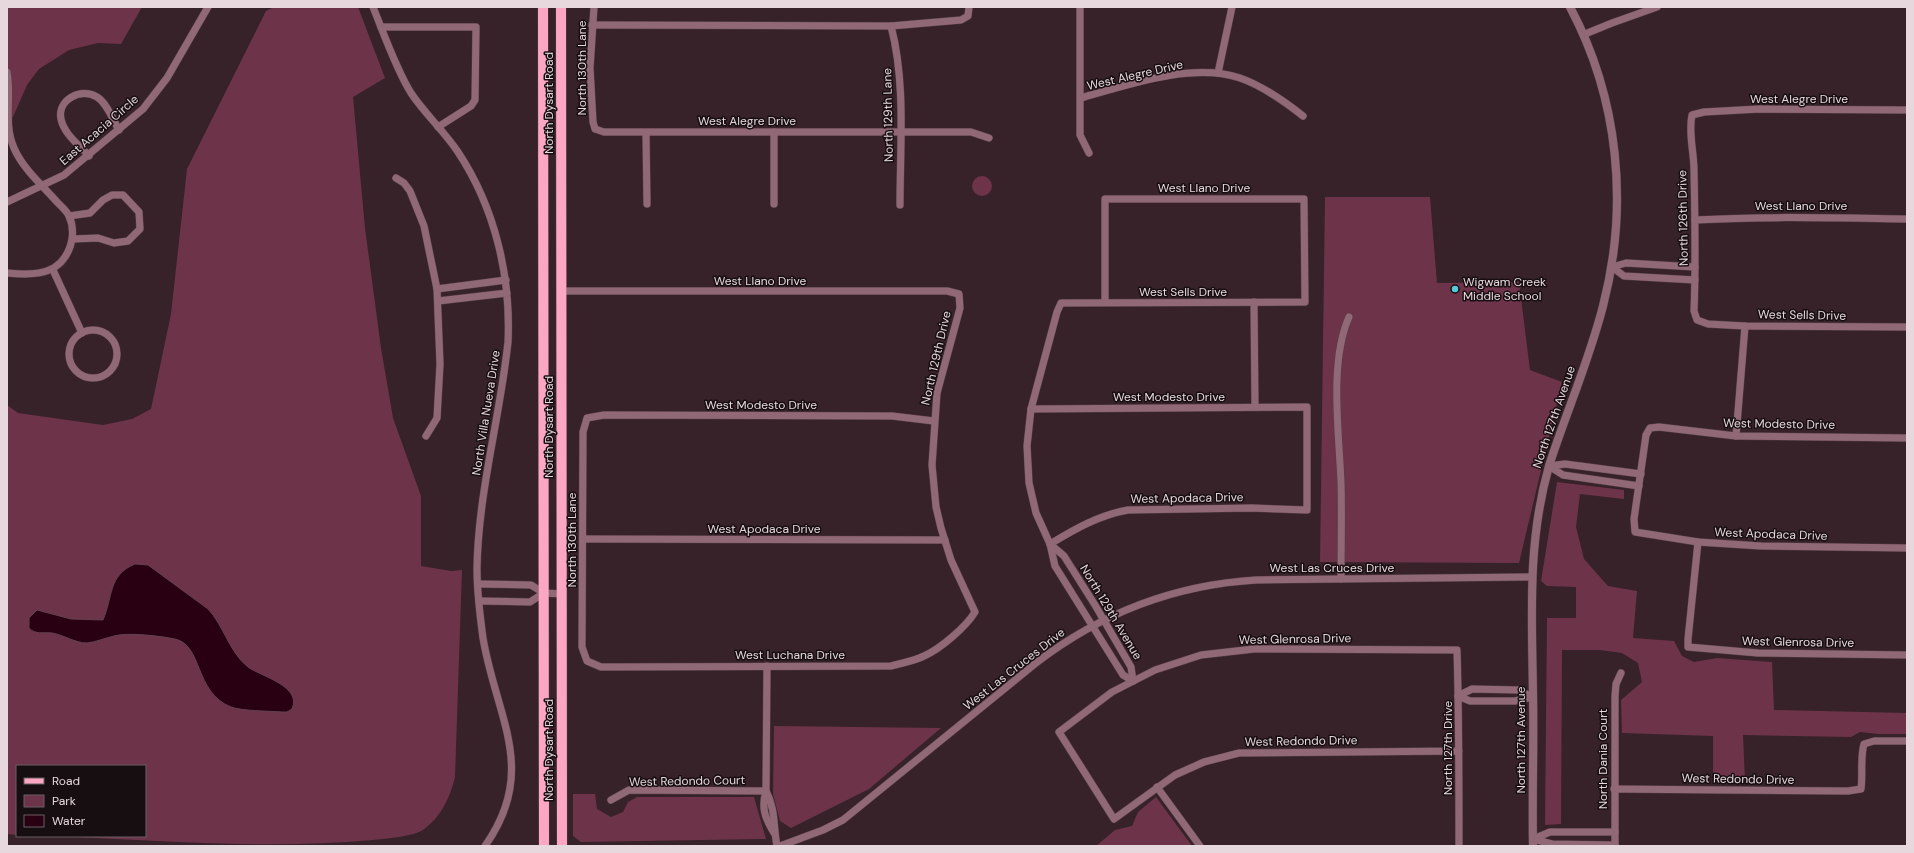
<svg xmlns="http://www.w3.org/2000/svg" width="1914" height="853" viewBox="0 0 1914 853" font-family="'DM Sans',sans-serif">
<rect width="100%" height="100%" fill="#362228"/>
<!-- green -->
<g fill="#6d3349">
<polygon points="7,7 142,7 121,44 98,43 69,50 39,69 27,85 13,117 7,119"/>
<path d="M274,7H358L385,78L353,97L365,228L381,348L393,418L421,496V566L451,571L462,570L455,777C450,798 441,817 423,830C415,836 384,839 373,840C265,850 156,840 48,836H145V766H17V835L7,834V405L18,413L103,425L132,419L151,409L171,314L187,169L266,11Z"/>
<circle cx="982" cy="186" r="10"/>
<polygon points="1325,197 1430,197 1437,283 1519,282 1530,370 1562,382 1519,563 1320,562"/>
<polygon points="1557,482 1624,490 1624,499 1580,494 1576,527 1584,559 1608,586 1637,591 1633,638 1674,641 1682,656 1694,662 1717,658 1772,662 1774,710 1907,713 1907,734 1878,734 1860,732 1851,737 1743,735 1745,780 1713,780 1713,736 1622,733 1621,700 1642,682 1638,663 1622,653 1600,650 1562,650 1561,824 1545,825 1547,618 1576,618 1576,587 1547,586 1541,581"/>
<polygon points="774,726 941,728 869,789 791,828 780,821 773,794"/>
<polygon points="573,794 595,794 597,809 611,817 623,812 628,802 637,797 754,797 766,839 581,842 573,836"/>
<polygon points="1156,797 1192,846 1096,846 1115,830 1132,826 1138,812"/>
</g>
<!-- water -->
<path fill="#290012" stroke="#62414f" d="M135,564L148,565L208,609C224,626 229,652 248,667C262,677 302,686 292,709L287,712H282C269,711 242,711 231,707C194,692 203,645 175,639C161,636 127,632 114,636C105,638 96,642 87,643C75,643 64,635 52,633C44,632 35,635 29,628V618L37,610L71,619L103,620C113,597 108,575 135,564Z"/>
<g fill="none" stroke-linecap="round" stroke-linejoin="round">
<defs>
<g id="minor">
<path d="M373,7C384,34 396,69 411,93C425,114 444,131 458,152C495,208 511,276 508,342C500,418 478,493 477,569C477,592 480,616 483,638C496,717 539,770 485,846"/>
<polyline points="594,7 590,68 593,122 595,129 604,132 971,132 989,138"/>
<polyline points="1080,7 1080,135 1089,153"/>
<polyline points="592,25 891,26 961,20 968,16 969,7"/>
<path d="M891,26C906,83 900,146 900,205"/>
<polyline points="381,27 476,27 475,100 471,106 438,127"/>
<polyline points="1585,34 1612,23 1657,7"/>
<path d="M7,72C12,97 3,123 14,148C23,169 42,185 57,202C61,206 67,211 69,216C75,229 73,245 65,257C53,276 28,275 7,273"/>
<polyline points="1218,73 1232,7"/>
<path d="M1081,98C1127,85 1192,62 1240,78C1263,86 1284,101 1303,116"/>
<path d="M1907,110L1759,109L1704,112L1692,115C1688,132 1694,152 1694,170C1695,217 1696,264 1694,311L1697,320L1708,324L1745,326L1907,327"/>
<polyline points="774,132 774,204"/>
<polyline points="646,133 647,204"/>
<path d="M89,156C79,145 64,134 61,119C57,100 81,87 97,97C107,103 113,120 119,130"/>
<polyline points="396,178 404,183 410,191 424,226 437,289 440,364 437,418 426,436"/>
<polyline points="7,202 64,175 143,109 167,78 208,7"/>
<polyline points="69,216 90,213 103,200 112,195 123,195 139,212 140,229 128,241 114,243 98,238 73,239"/>
<path d="M1695,220C1766,216 1836,218 1907,219"/>
<polyline points="1612,267 1624,276 1695,280"/>
<polyline points="1612,267 1626,263 1695,267"/>
<polyline points="53,270 82,333"/>
<polyline points="437,289 506,280"/>
<path d="M561,291H947L959,294L960,308L937,393L932,465L936,507L941,528L951,560L975,612C966,627 940,649 924,656C914,661 902,663 891,666L601,667L587,661L582,647L583,432L587,418L604,415L892,416L934,421"/>
<polyline points="438,301 507,293"/>
<polyline points="1254,302 1255,407"/>
<polyline points="1105,303 1105,199 1304,199 1305,302 1061,303 1057,312 1031,409 1027,446 1029,483 1036,513 1050,544 1055,566 1123,675 1133,681"/>
<circle cx="93" cy="354" r="24"/>
<path d="M1031,409L1307,407V510L1252,508L1128,510C1099,515 1075,529 1050,544"/>
<polyline points="1736,436 1745,326"/>
<polyline points="1907,438 1736,436 1659,427 1650,428 1646,435 1634,519 1635,532 1698,542 1761,546 1907,548"/>
<polyline points="1549,466 1563,475 1639,486"/>
<polyline points="1549,466 1565,464 1641,474"/>
<polyline points="584,539 945,540"/>
<polyline points="1698,542 1688,639 1688,647 1758,653 1907,655"/>
<polyline points="1050,544 1064,556 1095,605 1131,667 1133,681"/>
<path d="M1341,579C1341,547 1342,514 1341,482C1339,432 1329,362 1349,317"/>
<polyline points="478,584 531,585 544,593"/>
<polyline points="479,601 530,602 544,593 562,594"/>
<path d="M767,666L766,791C761,808 765,818 774,833"/>
<polyline points="1458,696 1472,689 1518,690 1533,697"/>
<polyline points="1458,696 1470,701 1515,701 1533,697"/>
<path d="M1459,751L1239,753L1204,762L1175,775L1114,819L1059,732L1112,692L1155,670L1201,655L1254,649L1457,650C1459,715 1459,781 1459,846"/>
<polyline points="1157,787 1200,846"/>
<path d="M1614,789L1848,791L1861,789C1863,774 1860,758 1864,744L1874,741H1907"/>
<path d="M766,791C776,810 773,826 777,846"/>
<polyline points="611,800 629,790 766,791"/>
<polyline points="1533,839 1550,832 1615,832"/>
<polyline points="1533,839 1552,844 1615,845"/>
<path d="M780,846L823,830L843,820L1036,663C1101,613 1173,585 1256,580L1531,577"/>
<polyline points="1615,846 1615,696 1616,684 1621,673"/>
</g>
<path id="tertiary" d="M1533,846C1532,796 1534,745 1533,695C1532,617 1527,543 1549,466C1566,413 1589,361 1603,306C1629,206 1619,99 1570,7"/>
<g id="primary">
<polyline points="543,7 544,846"/>
<polyline points="561,7 562,846"/>
</g>
</defs>
<!-- minor casing -->
<use href="#minor" stroke="#523f45" stroke-width="8"/>
<!-- tertiary casing -->
<use href="#tertiary" stroke="#523f45" stroke-width="9"/>
<!-- primary casing -->
<use href="#primary" stroke="#523f45" stroke-width="11"/>
<!-- minor -->
<use href="#minor" stroke="#916875" stroke-width="7"/>
<!-- tertiary -->
<use href="#tertiary" stroke="#916875" stroke-width="8"/>
<!-- primary -->
<use href="#primary" stroke="#fba6c2" stroke-width="10"/>
</g>
<!-- markers -->
<circle fill="#53cbdb" stroke="#170e11" stroke-width="1.5" cx="1455" cy="289" r="4"/>
<g text-anchor="middle" dominant-baseline="central" stroke-width="3" stroke-linejoin="round" paint-order="stroke">
<!-- street labels -->
<g font-size="12" fill="#e6d8dc" stroke="#170e11">
<text transform="translate(582 68) rotate(-90)">North 130th Lane</text>
<text transform="translate(1135 75) rotate(-13)">West Alegre Drive</text>
<text x="1799" y="99">West Alegre Drive</text>
<text transform="translate(549 103) rotate(-90)">North Dysart Road</text>
<text transform="translate(888 115) rotate(-91)">North 129th Lane</text>
<text x="747" y="121">West Alegre Drive</text>
<text transform="translate(99 130) rotate(-41)">East Acacia Circle</text>
<text x="1204" y="188">West Llano Drive</text>
<text x="1801" y="206">West Llano Drive</text>
<text transform="translate(1683 218) rotate(-91)">North 126th Drive</text>
<text x="760" y="281">West Llano Drive</text>
<text x="1183" y="292">West Sells Drive</text>
<text transform="translate(1802 315) rotate(1)">West Sells Drive</text>
<text transform="translate(936 358) rotate(-77)">North 129th Drive</text>
<text x="1169" y="397">West Modesto Drive</text>
<text x="761" y="405">West Modesto Drive</text>
<text transform="translate(486 413) rotate(-81)">North Villa Nueva Drive</text>
<text transform="translate(1554 417) rotate(-71)">North 127th Avenue</text>
<text transform="translate(1779 424) rotate(1)">West Modesto Drive</text>
<text transform="translate(549 427) rotate(-90)">North Dysart Road</text>
<text transform="translate(1187 498) rotate(-1)">West Apodaca Drive</text>
<text x="764" y="529">West Apodaca Drive</text>
<text transform="translate(1771 534) rotate(2)">West Apodaca Drive</text>
<text transform="translate(572 540) rotate(-90)">North 130th Lane</text>
<text x="1332" y="568">West Las Cruces Drive</text>
<text transform="translate(1111 612) rotate(59)">North 129th Avenue</text>
<text transform="translate(1295 639) rotate(-1)">West Glenrosa Drive</text>
<text transform="translate(1798 642) rotate(1)">West Glenrosa Drive</text>
<text x="790" y="655">West Luchana Drive</text>
<text transform="translate(1014 669) rotate(-38)">West Las Cruces Drive</text>
<text transform="translate(1521 740) rotate(-90)">North 127th Avenue</text>
<text transform="translate(1301 741) rotate(-1)">West Redondo Drive</text>
<text transform="translate(1448 748) rotate(-90)">North 127th Drive</text>
<text transform="translate(549 750) rotate(-90)">North Dysart Road</text>
<text transform="translate(1603 759) rotate(-90)">North Dania Court</text>
<text transform="translate(1738 779) rotate(1)">West Redondo Drive</text>
<text transform="translate(687 781) rotate(-1)">West Redondo Court</text>
</g>
<!-- poi labels -->
<g font-size="12" fill="#e6d8dc" stroke="#170e11" text-anchor="start">
<text x="1463" y="282">Wigwam Creek<tspan x="1463" dy="14">Middle School</tspan></text>
</g>
</g>
<!-- border -->
<rect width="1914" height="853" fill="none" stroke="#e6d8dc" stroke-width="16"/>
<!-- legend -->
<rect x="16" y="765" width="130" height="72" fill="#170e11" stroke="#6a5f62"/>
<rect x="24" y="778" width="20" height="6" fill="#fba6c2" stroke="#6a5f62"/>
<text x="52" y="785" font-size="12" fill="#e6d8dc">Road</text>
<rect x="24" y="795" width="20" height="12" fill="#6d3349" stroke="#6a5f62"/>
<text x="52" y="805" font-size="12" fill="#e6d8dc">Park</text>
<rect x="24" y="815" width="20" height="12" fill="#290012" stroke="#6a5f62"/>
<text x="52" y="825" font-size="12" fill="#e6d8dc">Water</text>
</svg>
